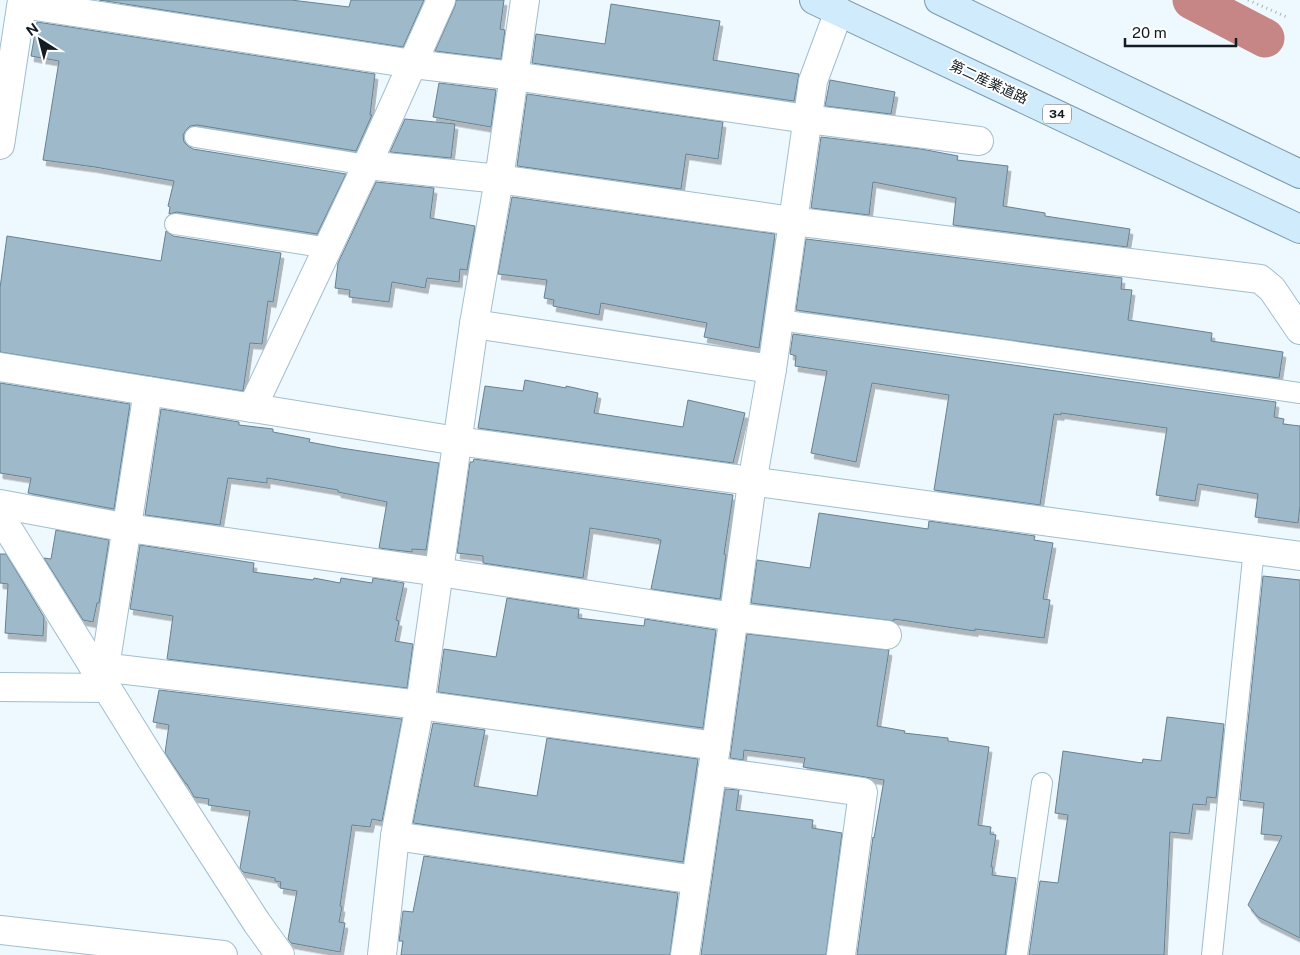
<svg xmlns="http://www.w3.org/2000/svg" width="1300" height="955" viewBox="0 0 1300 955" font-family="'Public Sans','Noto Sans JP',sans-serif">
<defs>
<filter id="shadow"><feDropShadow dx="3" dy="5.5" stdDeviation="0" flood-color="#0004"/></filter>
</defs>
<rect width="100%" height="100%" fill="#edf8ff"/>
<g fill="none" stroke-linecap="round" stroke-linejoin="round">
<!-- canal -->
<polyline stroke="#c68686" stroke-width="39" points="1192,0 1265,38"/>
</g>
<!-- building -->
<g fill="#9ebaca" stroke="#678190" filter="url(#shadow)">
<polygon points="99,0 291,0 349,7 351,0 424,0 403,47"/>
<polygon points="456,0 504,0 500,29 505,30 501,59 435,51 455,6"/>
<polygon points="611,4 720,21 713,60 799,74 794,101 532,63 536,34 605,44"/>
<polygon points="37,22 375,74 370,115 372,115 356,151 197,125 190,126 186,130 183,135 184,142 188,146 193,149 346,174 317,234 177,212 169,214 170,207 168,206 174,181 95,167 43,160 59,61 31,56"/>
<polygon points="830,80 895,92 891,114 825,106"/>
<polygon points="439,83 496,90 491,127 433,117"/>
<polygon points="527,94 723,122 718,159 686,154 681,189 517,166"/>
<polygon points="405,119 455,124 451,158 390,152"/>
<polygon points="821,137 921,149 958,156 957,160 1008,166 1003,206 1045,213 1045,216 1130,229 1127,247 953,225 956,198 873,182 869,215 811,208"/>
<polygon points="376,182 434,188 430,218 475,226 467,270 460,269 459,282 427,278 425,288 392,282 389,302 349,297 350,290 335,288 338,263"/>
<polygon points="512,197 775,234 759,348 704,337 707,323 601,303 599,315 553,306 554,300 544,298 547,280 498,274"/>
<polygon points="166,231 173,236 281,253 273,302 268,301 262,344 250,343 243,391 0,352 0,288 7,236 161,261"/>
<polygon points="806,239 1122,278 1121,289 1132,290 1128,320 1212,333 1211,341 1283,352 1279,378 796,310"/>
<polygon points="793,334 1276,402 1274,417 1284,419 1283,424 1300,426 1300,506 1298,523 1255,517 1258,494 1198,484 1195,501 1156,495 1167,428 1061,413 1061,415 1054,414 1040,505 934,490 949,395 872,383 856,462 811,453 827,371 795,366 796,356 790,354"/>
<polygon points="525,380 566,388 566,386 598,393 594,413 683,427 688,400 745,413 733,463 478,428 485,386 523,391"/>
<polygon points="0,383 130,404 114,509 28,493 31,478 0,473"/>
<polygon points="161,409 239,422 239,425 273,429 273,432 310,439 309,442 341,448 439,463 426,550 412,549 412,552 379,548 387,502 338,492 338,490 267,478 267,483 228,478 220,525 145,515"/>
<polygon points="474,459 733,495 724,554 726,555 720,599 651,589 661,540 658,540 659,539 590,528 583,578 483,563 483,556 457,553 470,462 473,462"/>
<polygon points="819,513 928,529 929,521 1035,536 1034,540 1053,543 1043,599 1050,600 1044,638 975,629 975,631 894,619 894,621 751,603 757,560 810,568"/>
<polygon points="56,530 109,540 99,603 97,603 93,622 83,620 44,558 51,559"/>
<polygon points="140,545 254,563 253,572 313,580 314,578 340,583 341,578 372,583 373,578 404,583 396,620 399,621 395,641 413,644 407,688 167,659 173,616 130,609"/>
<polygon points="0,554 6,554 44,617 43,636 5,633 8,584 0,583"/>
<polygon points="1263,576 1300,580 1300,938 1258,917 1248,905 1282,836 1261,834 1264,803 1240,800"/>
<polygon points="507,598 579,609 578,618 644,626 645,619 716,630 703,728 438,692 444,649 496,657"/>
<polygon points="747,634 889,650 877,726 905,731 904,733 948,738 948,741 989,747 978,825 991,827 990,834 996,835 991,867 993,867 992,875 1016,878 1005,955 857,955 873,837 874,838 884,780 803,767 805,758 744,750 743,760 730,758"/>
<polygon points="159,690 402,719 382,821 372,819 370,827 352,825 340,906 342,907 339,922 345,923 340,952 291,943 288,939 297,891 280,888 281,882 275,881 275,878 243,872 240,868 250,811 208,805 209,799 194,797 187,784 186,784 165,753 169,725 153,722"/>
<polygon points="1167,717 1224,724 1216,798 1207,797 1206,805 1193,804 1189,834 1170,832 1164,955 1029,955 1040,881 1058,883 1068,815 1055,813 1063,751 1142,763 1143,759 1161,761"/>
<polygon points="433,723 485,730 474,786 537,796 547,738 698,759 683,862 413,823"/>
<polygon points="725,789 739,790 736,810 813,820 812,828 842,833 826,955 701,955"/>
<polygon points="424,856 678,893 670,955 401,955 403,941 399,941 403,911 413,912"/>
</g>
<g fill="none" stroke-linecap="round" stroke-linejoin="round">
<defs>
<g id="service">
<polyline points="195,137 367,165"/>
<polyline points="175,224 328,248"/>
<polyline points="779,320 1009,351 1300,393"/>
<polyline points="1017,955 1042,783"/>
<polyline points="1212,955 1254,549"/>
</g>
<g id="minor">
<polyline points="22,4 413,64 514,76 807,119 979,141"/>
<polyline points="0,145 22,0"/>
<polyline points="367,165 499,179 792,221 1260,279 1272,289 1300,330"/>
<polyline points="474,324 772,369"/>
<polyline points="0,367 457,441 1300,556"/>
<polyline points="252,408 367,165 441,0"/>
<polyline points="0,504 128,528 439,572 734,617 887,635"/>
<polyline points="0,516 151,759 257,923 280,955"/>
<polyline points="93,666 420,705 716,746"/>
<polyline points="105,667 148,391"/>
<polyline points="0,687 107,688"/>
<polyline points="712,771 863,792 841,955"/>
<polyline points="395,836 696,880"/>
<polyline points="0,930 223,955"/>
<polyline points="382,955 395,836 420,705 474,324 499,179 525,0"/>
<polyline points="685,955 716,746 752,483 772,369 813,81 839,11"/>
</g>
<g id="primary">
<polyline points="814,0 1300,229"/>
<polyline points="939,0 1300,174"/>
</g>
</defs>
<!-- service casing -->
<use href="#service" stroke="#a2bece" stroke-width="22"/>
<!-- minor casing -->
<use href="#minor" stroke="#a2bece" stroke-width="30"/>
<!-- primary casing -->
<use href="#primary" stroke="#799aad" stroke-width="30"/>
<!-- path -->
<polyline stroke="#a5b0b7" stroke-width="3" stroke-dasharray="1 4" stroke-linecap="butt" points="1248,0 1289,18"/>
<!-- service -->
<use href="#service" stroke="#fff" stroke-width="20"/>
<!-- minor -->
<use href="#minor" stroke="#fff" stroke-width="28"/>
<!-- primary -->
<use href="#primary" stroke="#d0ebfb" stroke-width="28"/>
</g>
<g text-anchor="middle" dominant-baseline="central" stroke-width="4" stroke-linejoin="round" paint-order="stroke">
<!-- shield labels -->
<rect fill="#fff" stroke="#596064" stroke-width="1" x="1043" y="104.5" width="28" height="19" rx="4"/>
<g font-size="12" font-weight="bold" fill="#121c22">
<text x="1057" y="114">34</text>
</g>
<!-- street labels -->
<g font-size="14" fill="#121c22" stroke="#fff">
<text transform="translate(989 82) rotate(25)">第二産業道路</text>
</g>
</g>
<!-- north arrow -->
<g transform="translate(40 40) rotate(324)" stroke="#ffffff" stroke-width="4" paint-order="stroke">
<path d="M0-4L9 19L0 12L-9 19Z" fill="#121c22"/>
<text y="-8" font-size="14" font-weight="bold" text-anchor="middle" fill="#121c22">N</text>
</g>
<!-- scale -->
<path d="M1125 38v8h111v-8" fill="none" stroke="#121c22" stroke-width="2.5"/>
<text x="1132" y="38" font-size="15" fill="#121c22" stroke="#ffffff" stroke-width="4" paint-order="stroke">20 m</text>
</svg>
